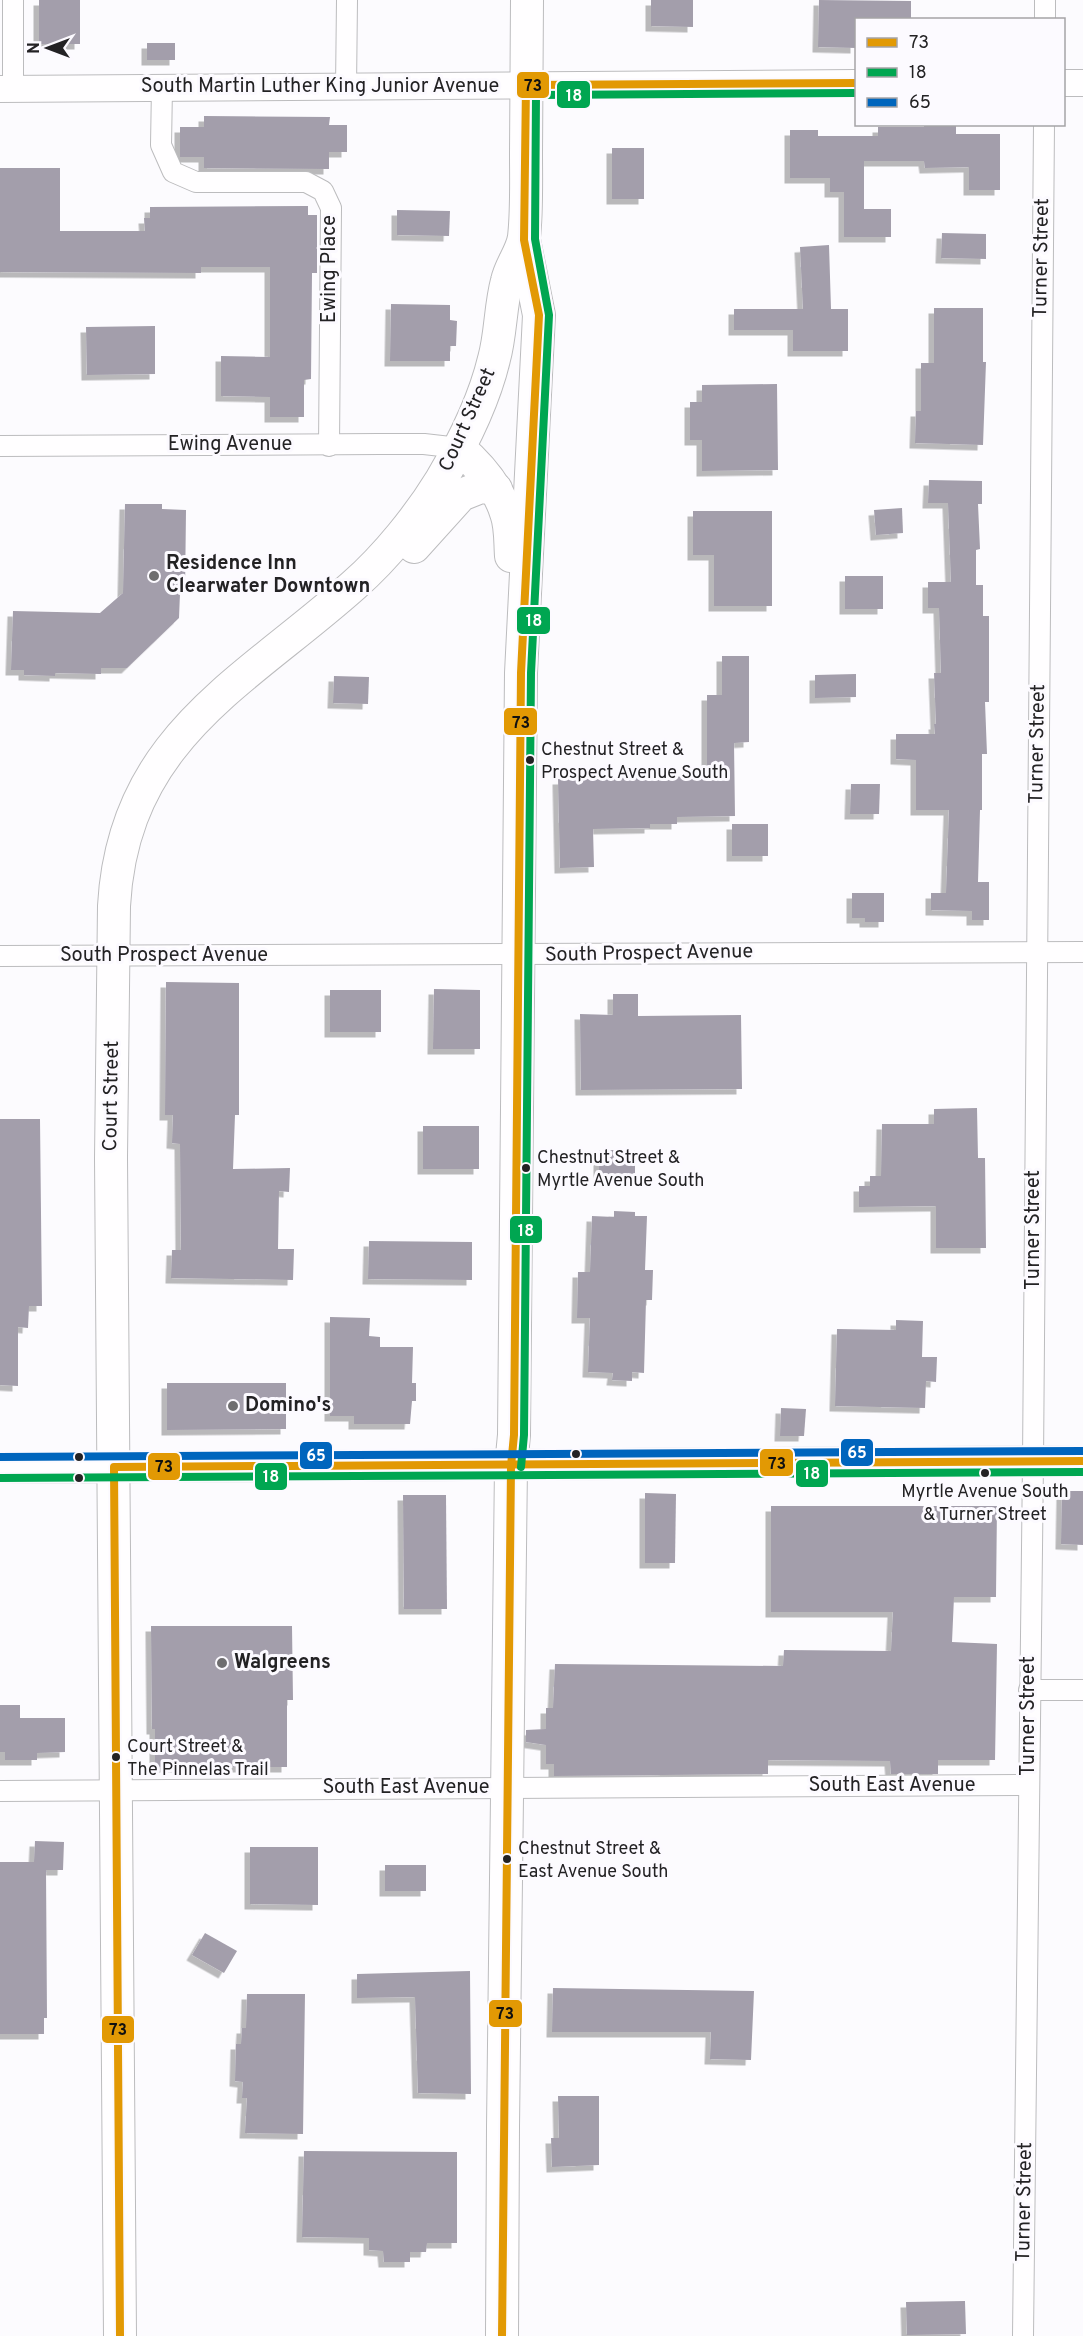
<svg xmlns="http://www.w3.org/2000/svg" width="1083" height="2336" viewBox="0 0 1083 2336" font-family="Overpass,sans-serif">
<defs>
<filter id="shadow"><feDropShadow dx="-5.5" dy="5.5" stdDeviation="0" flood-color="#0004"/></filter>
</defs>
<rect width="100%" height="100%" fill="#fcfbfe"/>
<!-- building -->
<g fill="#a39eab" filter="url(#shadow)">
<rect x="39" y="0" width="41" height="44"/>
<polygon points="651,0 693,0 693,27 651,26"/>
<polygon points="819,0 911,1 911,20 856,20 856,48 818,47"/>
<rect x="147" y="43" width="28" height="17"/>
<polygon points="204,116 330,117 329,125 347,125 347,152 329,152 329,169 204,168 204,157 180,157 180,127 204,127"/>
<polygon points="924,124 956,124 956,134 1000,134 1000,190 969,190 969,167 925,168 924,161 864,161 864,209 891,209 891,237 844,237 844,192 830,192 830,178 790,178 790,130 818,130 818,136 878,136 878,127 924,127"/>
<rect x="612" y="148" width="32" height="51"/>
<polygon points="0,168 60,168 60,231 145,231 144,218 150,218 150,207 308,206 308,215 317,215 317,273 312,273 311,379 304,380 304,417 270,417 270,397 221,396 221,356 270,357 270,267 201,267 201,273 0,272"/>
<polygon points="397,210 450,211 449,236 397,235"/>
<polygon points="942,233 986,234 986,259 941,258"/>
<polygon points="829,245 831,309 848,309 848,351 793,351 793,330 734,330 734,309 803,309 800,247"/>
<polygon points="391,304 450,305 450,320 457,321 456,346 450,346 450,361 390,361"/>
<polygon points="934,308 983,308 983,362 986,362 983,445 915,443 916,411 921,411 921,363 934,363"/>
<polygon points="155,326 155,374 87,375 86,327"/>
<polygon points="777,384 778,470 702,471 702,440 690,440 690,402 702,402 702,385"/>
<polygon points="929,480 982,481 982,504 978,504 980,549 976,550 976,585 983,585 983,616 989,616 989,702 985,702 987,754 982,754 982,810 980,810 978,882 989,882 989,920 972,920 972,911 931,910 931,893 946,893 949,810 916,810 916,760 896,759 896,734 935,734 934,724 936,724 934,673 941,673 939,608 928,608 928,582 951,582 948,503 928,503"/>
<polygon points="125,504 162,504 162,509 186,510 185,593 180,593 179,618 127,668 101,668 101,674 55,673 55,676 24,675 24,670 11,670 13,611 100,613 123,593"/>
<polygon points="902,508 903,533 876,535 874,510"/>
<polygon points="693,511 772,511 772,606 714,606 714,555 693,555"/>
<rect x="845" y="576" width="38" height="33"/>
<polygon points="722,656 749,656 749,742 734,743 735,816 677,817 677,824 650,824 650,828 593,829 594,867 560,868 558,779 707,776 707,695 722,695"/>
<polygon points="856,674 856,697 815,698 815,675"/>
<polygon points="334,676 369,677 368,704 333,703"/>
<polygon points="851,784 880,784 879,814 850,814"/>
<rect x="732" y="824" width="36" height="32"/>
<polygon points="852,893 884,893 884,922 865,922 865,918 852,918"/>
<polygon points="166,982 239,983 239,1115 235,1115 233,1169 290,1168 289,1192 279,1191 278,1249 294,1249 293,1280 171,1278 172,1250 181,1250 180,1144 172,1143 173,1115 165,1115"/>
<polygon points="434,989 480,990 480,1049 433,1049"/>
<rect x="330" y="990" width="51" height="42"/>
<polygon points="613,994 638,994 638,1016 741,1015 742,1089 581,1090 580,1014 613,1015"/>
<polygon points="977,1108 978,1158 985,1158 986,1248 936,1248 936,1206 859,1207 859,1186 870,1186 870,1176 881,1176 882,1124 934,1124 934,1109"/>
<polygon points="0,1119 40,1119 42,1306 29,1306 28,1328 18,1327 18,1386 0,1385"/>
<rect x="423" y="1126" width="56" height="43"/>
<rect x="599" y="1150" width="36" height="27"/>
<polygon points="614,1211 635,1212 635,1216 647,1216 645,1270 653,1270 652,1300 646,1300 644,1373 632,1372 632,1381 612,1380 613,1373 588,1372 590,1318 577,1318 578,1272 590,1272 592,1216 614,1217"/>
<polygon points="369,1241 472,1242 472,1280 368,1279"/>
<polygon points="330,1317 370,1318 369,1336 380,1337 380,1347 413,1347 412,1383 416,1383 416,1401 412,1401 410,1424 354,1424 354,1416 330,1416"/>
<polygon points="896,1320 923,1321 922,1357 937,1357 936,1382 926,1381 925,1408 835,1406 837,1329 896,1330"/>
<polygon points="167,1383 286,1383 286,1429 167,1430"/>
<polygon points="781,1408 806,1409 804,1436 780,1436"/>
<polygon points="1062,1491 1083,1491 1083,1545 1061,1544"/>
<polygon points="645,1493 676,1494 675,1563 645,1563"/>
<polygon points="403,1495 446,1495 447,1609 404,1609"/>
<polygon points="771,1506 997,1506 996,1597 954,1597 952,1642 997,1644 995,1760 938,1760 938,1774 891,1774 890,1761 768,1760 768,1774 554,1776 554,1764 546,1764 546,1745 526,1742 526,1730 546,1729 546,1708 553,1708 555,1664 783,1666 784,1650 891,1651 893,1612 771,1612"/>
<polygon points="151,1626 292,1626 293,1700 287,1700 287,1767 155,1767 155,1729 152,1729"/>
<polygon points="0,1705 20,1705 20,1718 65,1718 65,1752 37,1753 37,1760 5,1760 5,1752 0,1752"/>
<polygon points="35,1841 64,1842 63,1870 46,1870 47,2018 44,2018 44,2034 0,2034 0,1862 34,1862"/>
<polygon points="250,1847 318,1847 318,1905 250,1904"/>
<rect x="385" y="1865" width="41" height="26"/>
<polygon points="205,1933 237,1951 224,1973 192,1955"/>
<polygon points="470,1971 471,2094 418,2093 415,1997 357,1998 357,1974"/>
<polygon points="553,1988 754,1991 751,2060 710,2059 711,2032 552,2032"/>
<polygon points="247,1994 305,1994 303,2134 245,2133 247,2098 242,2098 243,2082 235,2081 236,2044 241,2044 242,2028 246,2028"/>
<polygon points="558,2096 599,2096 599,2165 552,2167 551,2138 559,2138"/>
<polygon points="304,2151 457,2152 457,2243 427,2243 426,2252 410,2252 410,2262 384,2262 383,2251 369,2250 369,2238 302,2237"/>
<polygon points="965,2301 966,2334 907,2335 906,2302"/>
</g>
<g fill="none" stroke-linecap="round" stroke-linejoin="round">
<defs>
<g id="minor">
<polyline points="1045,20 1045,0"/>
<polyline points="162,87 161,145 173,172 196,182 306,182 323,191 331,208 329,446"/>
<polyline points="346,88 347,0"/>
<polyline points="13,89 13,0"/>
<polyline points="0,446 380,444 424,444 459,448"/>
<polyline points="0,956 1083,952"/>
<polyline points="1029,1690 1083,1690"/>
<polyline points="0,1791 1029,1785"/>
<polyline points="1023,2336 1033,1461 1044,124"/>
</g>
<g id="tertiary">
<polyline points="1064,83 1083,83"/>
<polyline points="0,89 856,83"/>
</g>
<polyline id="secondary" points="0,1468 1083,1461"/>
<g id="primary">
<path d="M459,448C480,466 498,487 506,513C511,526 510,543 511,556"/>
<polyline points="414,547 461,495 481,487 496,489"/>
<path d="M120,2336L111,1158L114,906C123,738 243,684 354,585C386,557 419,516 441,480C463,443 484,401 494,359C501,334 500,307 507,281C510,266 522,252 524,237C527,210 526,180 526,153C526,102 527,51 527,0"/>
<polyline points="502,2336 503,2127 511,1466 514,1435 521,673 539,315 524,240"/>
</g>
</defs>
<!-- minor casing -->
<use href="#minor" stroke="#bcbcbe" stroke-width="22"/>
<!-- tertiary casing -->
<use href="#tertiary" stroke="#bcbcbe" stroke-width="28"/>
<!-- secondary casing -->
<use href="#secondary" stroke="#bcbcbe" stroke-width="32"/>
<!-- primary casing -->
<use href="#primary" stroke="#bcbcbe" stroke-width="34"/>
<!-- minor -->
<use href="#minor" stroke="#fffeff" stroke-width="20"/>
<!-- tertiary -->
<use href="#tertiary" stroke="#fffeff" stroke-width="26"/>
<!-- secondary -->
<use href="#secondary" stroke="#fffeff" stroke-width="28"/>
<!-- primary -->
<use href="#primary" stroke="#fffeff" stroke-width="32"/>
<defs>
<g id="bus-1">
<polyline points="120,2336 114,1467 1083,1461"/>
<polyline points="502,2336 511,1466 514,1435 521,673 539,315 524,240 526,85 856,83"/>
</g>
<g id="bus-2">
<polyline points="521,1467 524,1435 531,673 549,315 535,239 536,95 856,93"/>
<polyline points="0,1478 1083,1472"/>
</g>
<polyline id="bus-3" points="0,1457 1083,1451"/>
</defs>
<!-- bus-1 casing -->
<use href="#bus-1" stroke="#fcfaff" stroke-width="12"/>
<!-- bus-2 casing -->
<use href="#bus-2" stroke="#fcfaff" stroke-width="12"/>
<!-- bus-3 casing -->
<use href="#bus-3" stroke="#fcfaff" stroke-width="12"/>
<!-- bus-1 -->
<use href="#bus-1" stroke="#e29904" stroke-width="8"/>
<!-- bus-2 -->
<use href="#bus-2" stroke="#00a651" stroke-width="8"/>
<!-- bus-3 -->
<use href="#bus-3" stroke="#0065bd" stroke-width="8"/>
</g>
<!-- markers -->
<g fill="#6f6e70" stroke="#fcfaff" stroke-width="2">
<circle cx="154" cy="576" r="6"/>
<circle cx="233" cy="1406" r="6"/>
<circle cx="222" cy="1663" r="6"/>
</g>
<g fill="#232224" stroke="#fcfaff" stroke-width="2">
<circle cx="530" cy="760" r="5"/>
<circle cx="526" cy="1168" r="5"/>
<circle cx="576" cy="1454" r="5"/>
<circle cx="79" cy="1457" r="5"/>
<circle cx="985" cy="1473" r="5"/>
<circle cx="79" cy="1478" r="5"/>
<circle cx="116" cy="1757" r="5"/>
<circle cx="507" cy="1859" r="5"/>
</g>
<g text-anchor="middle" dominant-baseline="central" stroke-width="6" stroke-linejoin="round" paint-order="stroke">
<!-- bus labels -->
<g font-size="18" fill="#232224" stroke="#fcfaff" text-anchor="start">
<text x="541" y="750">Chestnut Street &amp;<tspan x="541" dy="23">Prospect Avenue South</tspan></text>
<text x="537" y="1158">Chestnut Street &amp;<tspan x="537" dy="23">Myrtle Avenue South</tspan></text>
<text x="985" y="1492" text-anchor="middle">Myrtle Avenue South<tspan x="985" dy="23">&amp; Turner Street</tspan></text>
<text x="127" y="1747">Court Street &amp;<tspan x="127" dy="23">The Pinnelas Trail</tspan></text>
<text x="518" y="1849">Chestnut Street &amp;<tspan x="518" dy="23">East Avenue South</tspan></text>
</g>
<!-- street labels -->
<g font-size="20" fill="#232224" stroke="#fcfaff">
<text x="320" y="87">South Martin Luther King Junior Avenue</text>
<text transform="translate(1042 258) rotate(-89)">Turner Street</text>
<text transform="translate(330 269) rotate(-90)">Ewing Place</text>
<text transform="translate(468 420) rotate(-66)">Court Street</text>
<text x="230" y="445">Ewing Avenue</text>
<text transform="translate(1038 744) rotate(-89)">Turner Street</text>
<text transform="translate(649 954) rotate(-1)">South Prospect Avenue</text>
<text x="164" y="956">South Prospect Avenue</text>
<text transform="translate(112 1096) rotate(-89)">Court Street</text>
<text transform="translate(1034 1230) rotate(-90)">Turner Street</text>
<text transform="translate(1029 1716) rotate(-90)">Turner Street</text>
<text x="892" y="1786">South East Avenue</text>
<text x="406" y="1788">South East Avenue</text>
<text transform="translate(1025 2202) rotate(-89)">Turner Street</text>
</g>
<!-- poi labels -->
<g font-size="20" font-weight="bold" fill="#232224" stroke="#fcfaff" text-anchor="start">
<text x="166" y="564">Residence Inn<tspan x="166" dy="23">Clearwater Downtown</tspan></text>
<text x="245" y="1406">Domino's</text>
<text x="234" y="1663">Walgreens</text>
</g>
</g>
<g stroke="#fcfaff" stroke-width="2">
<rect x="516" y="71" width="34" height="28" rx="6" fill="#e29904"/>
<rect x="556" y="80" width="35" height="29" rx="6" fill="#00a651"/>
<rect x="516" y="606" width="35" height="29" rx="6" fill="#00a651"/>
<rect x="503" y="707" width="35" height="29" rx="6" fill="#e29904"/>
<rect x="509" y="1215" width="34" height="29" rx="6" fill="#00a651"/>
<rect x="840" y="1438" width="34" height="29" rx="6" fill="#0065bd"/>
<rect x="299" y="1441" width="34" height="29" rx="6" fill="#0065bd"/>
<rect x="759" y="1448" width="35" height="29" rx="6" fill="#e29904"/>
<rect x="147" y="1452" width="34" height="29" rx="6" fill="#e29904"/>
<rect x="795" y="1459" width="34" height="29" rx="6" fill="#00a651"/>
<rect x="254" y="1462" width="34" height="29" rx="6" fill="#00a651"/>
<rect x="488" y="1999" width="35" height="29" rx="6" fill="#e29904"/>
<rect x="101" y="2015" width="34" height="29" rx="6" fill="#e29904"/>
</g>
<g font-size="16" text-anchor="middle" font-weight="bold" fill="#fff">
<text x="574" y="101">18</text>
<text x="534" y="626">18</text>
<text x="526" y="1236">18</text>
<text x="857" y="1458">65</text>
<text x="316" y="1461">65</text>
<text x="812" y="1479">18</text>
<text x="271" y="1482">18</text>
</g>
<g font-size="16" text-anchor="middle" font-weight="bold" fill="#111">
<text x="533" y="91">73</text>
<text x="521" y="728">73</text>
<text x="777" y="1469">73</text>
<text x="164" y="1472">73</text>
<text x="505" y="2019">73</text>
<text x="118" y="2035">73</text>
</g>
<!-- legend -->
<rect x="855" y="18" width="210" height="108" fill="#fcfaff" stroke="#a5a4a7" stroke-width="1.5"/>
<rect x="867" y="38" width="30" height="9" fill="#e29904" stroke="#a5a4a7" stroke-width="1.5"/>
<text x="909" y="48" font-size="18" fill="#232224">73</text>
<rect x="867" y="68" width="30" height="9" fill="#00a651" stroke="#a5a4a7" stroke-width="1.5"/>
<text x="909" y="78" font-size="18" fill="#232224">18</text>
<rect x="867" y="98" width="30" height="9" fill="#0065bd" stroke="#a5a4a7" stroke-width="1.5"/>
<text x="909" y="108" font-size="18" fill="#232224">65</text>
<!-- north arrow -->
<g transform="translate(48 48) rotate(270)" stroke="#fcfaff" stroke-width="4.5" paint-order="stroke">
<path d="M0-4.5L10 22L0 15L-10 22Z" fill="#232224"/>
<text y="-9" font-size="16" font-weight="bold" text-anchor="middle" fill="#232224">N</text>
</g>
</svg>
